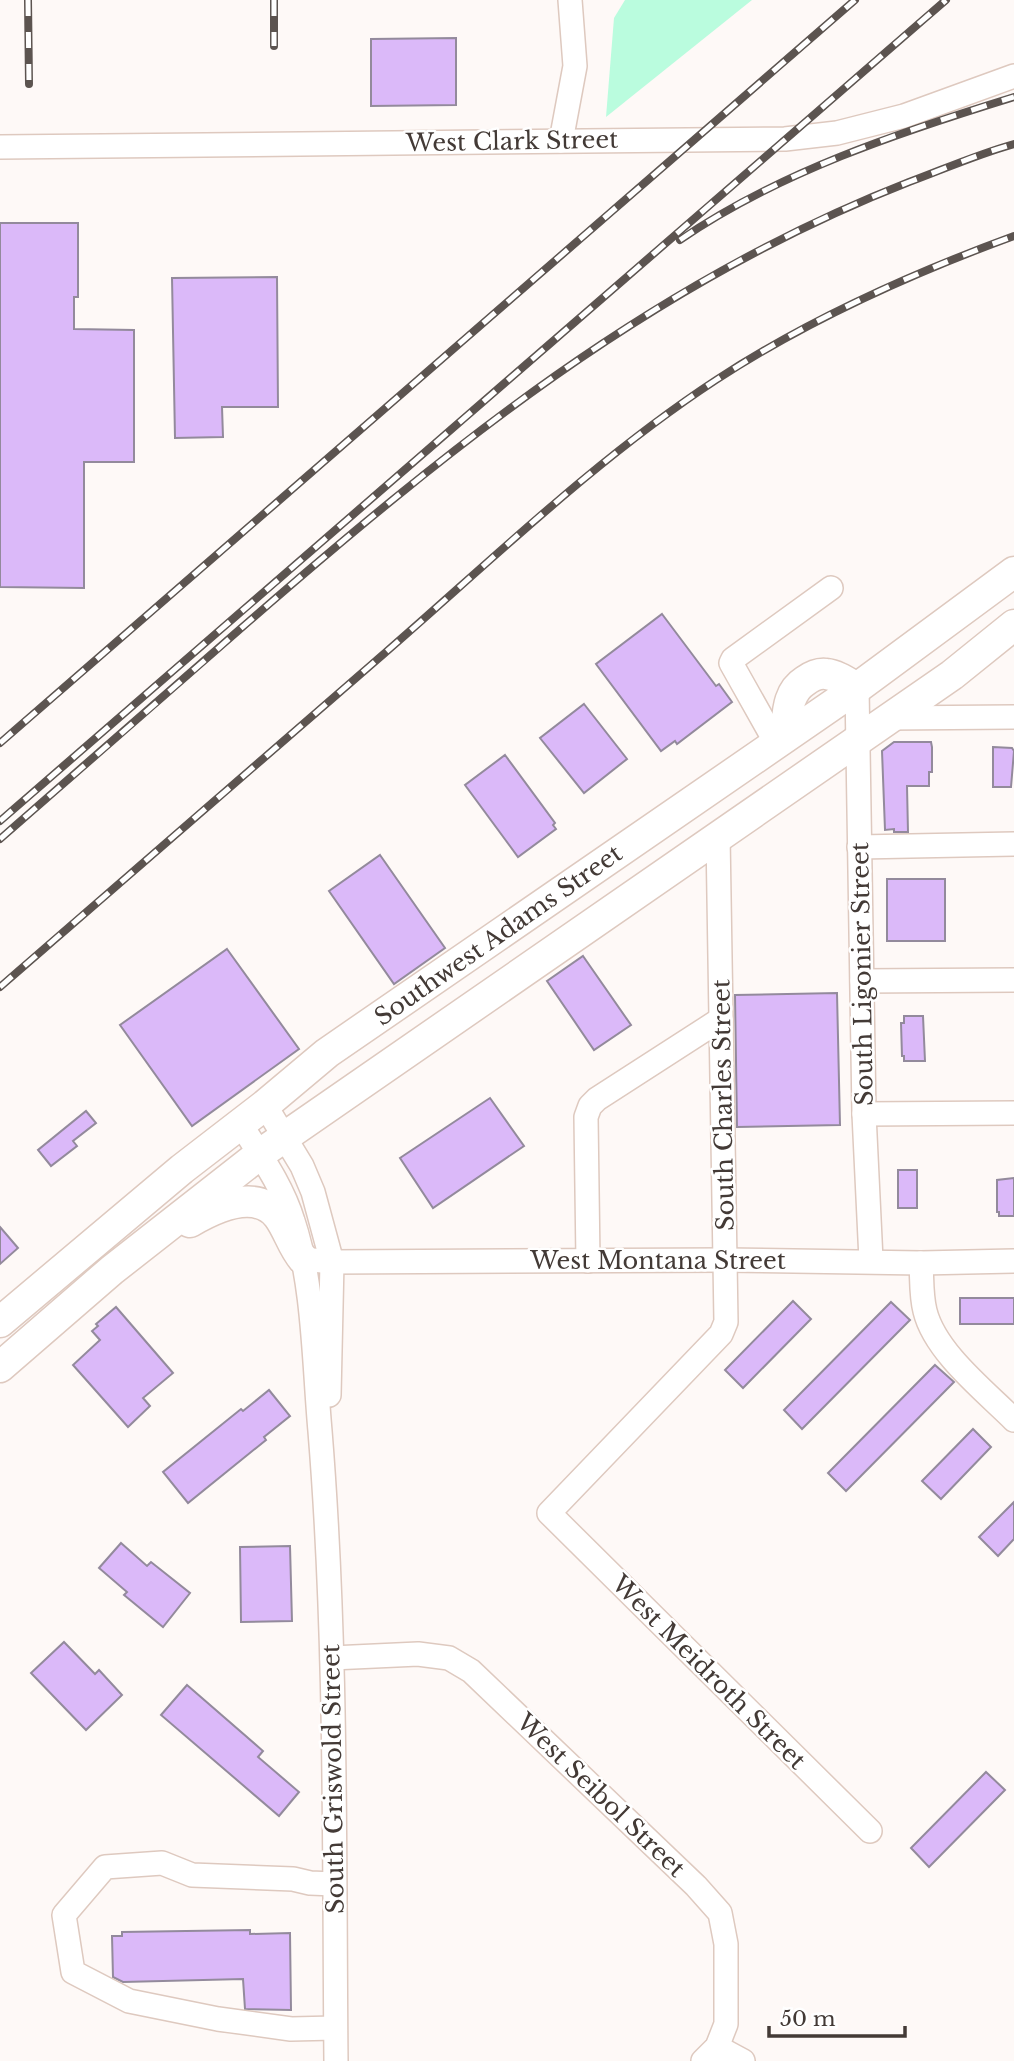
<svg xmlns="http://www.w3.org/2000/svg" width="1014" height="2061" viewBox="0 0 1014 2061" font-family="'Libre Baskerville',serif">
<rect width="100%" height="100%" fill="#fef9f7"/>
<!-- green -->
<polygon fill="#bafcde" points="625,0 752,0 606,117 614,18"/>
<!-- building -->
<g fill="#dbb9f9" stroke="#938a9c" stroke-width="2">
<polygon points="456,38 456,105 371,106 371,39"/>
<polygon points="0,223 78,223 78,297 74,297 74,329 134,330 134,462 84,462 84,588 0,587"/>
<polygon points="277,277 278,407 222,407 223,437 175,438 172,278"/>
<polygon points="662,614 716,686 719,684 732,702 677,744 675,741 661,751 596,664"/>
<polygon points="584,704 627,759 584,793 540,738"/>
<polygon points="894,742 931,742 932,747 932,772 929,772 929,786 907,786 908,832 894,832 894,829 885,830 882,751"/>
<polygon points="993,747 1012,748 1014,751 1011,787 993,787"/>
<polygon points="505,755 555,823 553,825 556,829 518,857 465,785"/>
<polygon points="380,855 445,948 394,984 329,891"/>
<rect x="887" y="879" width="58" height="62"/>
<polygon points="227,949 299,1049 192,1126 120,1025"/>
<polygon points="583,956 631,1025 594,1050 547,981"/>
<polygon points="837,993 840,1125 737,1127 735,995"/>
<polygon points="904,1016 923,1016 925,1061 904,1061 904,1056 902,1056 901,1023 904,1023"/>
<polygon points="490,1098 524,1146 433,1208 400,1158"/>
<polygon points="86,1111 96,1123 73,1141 77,1146 51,1166 38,1150"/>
<rect x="898" y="1170" width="19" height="38"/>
<polygon points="1014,1178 1014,1216 999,1216 999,1212 997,1212 997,1180"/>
<polygon points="0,1227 18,1248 0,1264"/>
<rect x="960" y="1298" width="54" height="26"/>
<polygon points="793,1301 811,1319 743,1388 725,1370"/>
<polygon points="891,1302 910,1320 802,1429 784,1410"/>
<polygon points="116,1307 173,1373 143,1398 150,1406 128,1427 73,1365 100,1340 92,1331 98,1326 96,1324"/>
<polygon points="935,1365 954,1382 846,1491 828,1473"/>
<polygon points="269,1390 290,1416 264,1437 266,1440 188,1503 163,1472 241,1409 243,1411"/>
<polygon points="973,1429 991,1447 941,1499 922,1481"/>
<polygon points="1014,1502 1014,1539 998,1556 979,1537"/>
<polygon points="121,1543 147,1566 151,1562 190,1593 163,1627 124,1595 127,1592 99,1568"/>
<polygon points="290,1546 292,1621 241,1622 240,1547"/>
<polygon points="64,1642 95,1674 99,1670 122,1695 86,1730 31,1673"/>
<polygon points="187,1685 263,1751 258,1757 299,1792 279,1816 161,1715"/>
<polygon points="986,1772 1005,1790 929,1867 911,1848"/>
<polygon points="250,1930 250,1934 290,1933 291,2010 245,2009 243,1979 123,1982 113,1977 112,1936 122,1936 122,1932"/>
</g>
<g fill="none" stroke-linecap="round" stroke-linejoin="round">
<defs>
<g id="minor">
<polyline points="561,141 575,66 570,0"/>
<polyline points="0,147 785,139 837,133 904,116 1014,76"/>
<polyline points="857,688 864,1114 871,1260"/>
<polyline points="888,718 1014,717"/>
<polyline points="776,743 731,663 733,659 831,588"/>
<polyline points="718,836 726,1322 721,1334 549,1513 870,1831"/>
<polyline points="859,847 1014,844"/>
<polyline points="862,981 1014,980"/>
<polyline points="265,1105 302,1166 313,1192 332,1262 329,1395"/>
<polyline points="864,1114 1014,1113"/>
<path d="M240,1123C260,1155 282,1185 293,1221C314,1284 314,1365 320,1431C337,1640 334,1851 336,2061"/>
<polyline points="303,1259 332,1262 726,1260 921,1263 1014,1261"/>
<polyline points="588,1261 586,1117 590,1106 597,1099 721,1019"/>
<path d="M921,1263C922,1279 921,1296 925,1311C935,1352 985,1391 1014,1420"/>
<polyline points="332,1658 418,1654 449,1658 471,1671 696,1886 720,1913 726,1944 726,2024 717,2047 703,2061"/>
<polyline points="334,1884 310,1883 293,1879 192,1875 162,1863 105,1867 64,1915 73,1972 129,2001 218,2019 291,2029 335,2028"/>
<polyline points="717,2047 743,2061"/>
</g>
<g id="major">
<path d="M785,737C788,716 786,693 805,681C812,676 818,673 826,674C837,675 848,683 857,688"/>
<path d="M190,1222C214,1208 256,1188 278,1216C288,1229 292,1246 303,1259"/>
<polyline points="0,1322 182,1169 265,1105 327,1053 857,688 1014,572"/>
<polyline points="0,1367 112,1270 260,1154 952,675 1014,625"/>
</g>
</defs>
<!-- minor casing -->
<use href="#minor" stroke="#dec9bf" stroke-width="26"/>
<!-- major casing -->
<use href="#major" stroke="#dec9bf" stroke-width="33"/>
<!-- minor -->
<use href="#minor" stroke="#fff" stroke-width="23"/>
<!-- major -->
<use href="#major" stroke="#fff" stroke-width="30"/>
<defs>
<g id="rail">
<polyline points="28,0 29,84"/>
<polyline points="274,0 274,46"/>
<path d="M680,240C779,172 900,132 1014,97"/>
<polyline points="0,743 855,0"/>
<polyline points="0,821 946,0"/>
<path d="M0,839C80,769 160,700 239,630C447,449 650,283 909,182C944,169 978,154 1014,144"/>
<path d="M0,987C129,875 257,764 386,652C493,559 597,458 716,380C808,320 910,274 1014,236"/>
</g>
</defs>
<!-- rail casing -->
<use href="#rail" stroke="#5c5450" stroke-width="8"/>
<!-- rail -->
<use href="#rail" stroke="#fff" stroke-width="5" stroke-dasharray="16" stroke-linecap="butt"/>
</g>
<g text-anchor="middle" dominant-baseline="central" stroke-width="5" stroke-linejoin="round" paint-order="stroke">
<!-- street labels -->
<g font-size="24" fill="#433a36" stroke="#fff">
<text transform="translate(512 141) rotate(-1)">West Clark Street</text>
<text transform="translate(498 935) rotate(-35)">Southwest Adams Street</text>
<text transform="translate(862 974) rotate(-91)">South Ligonier Street</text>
<text transform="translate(723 1105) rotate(-91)">South Charles Street</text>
<text x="658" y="1260">West Montana Street</text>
<text transform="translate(709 1672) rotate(45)">West Meidroth Street</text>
<text transform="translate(333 1779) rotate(-91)">South Griswold Street</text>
<text transform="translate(601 1795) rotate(44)">West Seibol Street</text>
</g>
</g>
<!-- scale -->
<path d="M769 2026v10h136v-10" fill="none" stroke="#433a36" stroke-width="3.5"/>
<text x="780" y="2026" font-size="21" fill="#433a36" stroke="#ffffff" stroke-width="5" paint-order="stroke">50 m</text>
</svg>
